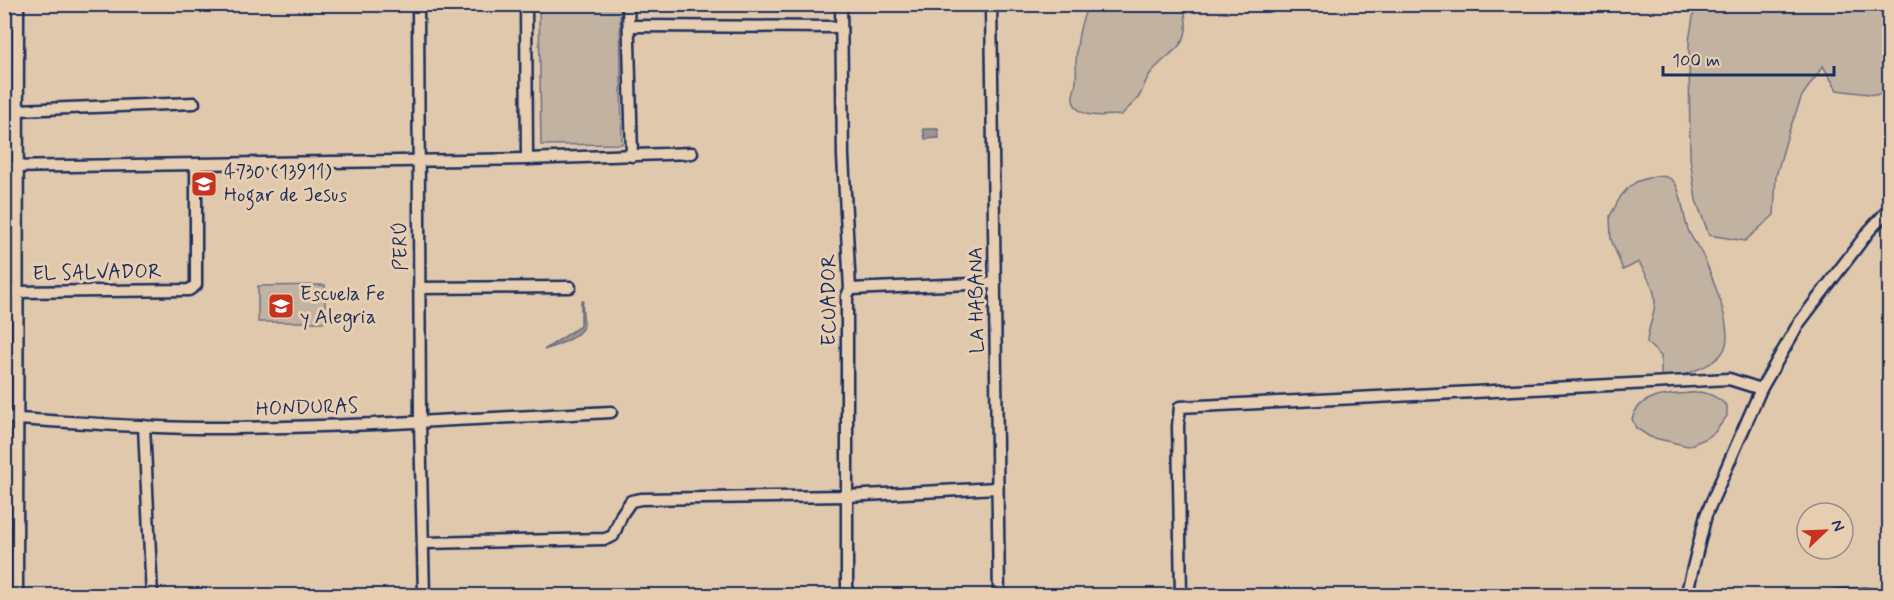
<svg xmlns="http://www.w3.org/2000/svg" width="1894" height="600" viewBox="0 0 1894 600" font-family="Mynerve,sans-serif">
<rect width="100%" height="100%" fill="#e0c8ad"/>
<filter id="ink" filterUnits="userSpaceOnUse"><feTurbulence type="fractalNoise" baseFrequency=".0167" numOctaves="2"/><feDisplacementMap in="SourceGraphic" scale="12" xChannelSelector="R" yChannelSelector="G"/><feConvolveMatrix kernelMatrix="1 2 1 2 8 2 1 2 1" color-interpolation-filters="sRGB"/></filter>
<g filter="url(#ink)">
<!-- green -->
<g fill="#c2b2a1" stroke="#6e7080" stroke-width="1.5">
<path d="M1089,4L1183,5C1195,48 1173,46 1150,74C1145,81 1144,87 1140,95C1135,103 1127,109 1121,115C1107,115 1086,119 1077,108C1069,99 1075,91 1076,82C1077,75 1076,69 1076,63C1076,45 1080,21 1089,4Z"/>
<polygon points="539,5 620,5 622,144 541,145"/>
<polygon points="1695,5 1889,5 1889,90 1876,95 1837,90 1823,66 1802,96 1788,134 1776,176 1774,215 1745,241 1709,235 1696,200 1690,158 1689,41"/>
<path d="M1654,176C1662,176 1670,176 1675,183C1684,198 1682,216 1689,232C1693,241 1701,250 1705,260C1713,279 1733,329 1725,348C1720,359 1707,366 1696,370C1684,376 1675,380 1661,376V356L1647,343C1647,329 1655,316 1655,301C1655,287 1645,274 1639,262L1623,270L1611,239L1610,216L1621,196L1628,188L1636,182Z"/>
<polygon points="325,285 325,322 258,322 258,286"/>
<path d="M1699,392C1711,394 1718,397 1727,406V416L1715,432L1707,438L1688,446L1650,437L1636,428L1632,419C1640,390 1675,396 1699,392Z"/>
</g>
<!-- water -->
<g fill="#9c9492" stroke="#686c7d" stroke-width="1.5">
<polygon points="923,129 938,129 939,138 925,139"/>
<path d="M581,301H583C581,309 585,319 583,327C578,338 555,346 544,350L579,327L581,323Z"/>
</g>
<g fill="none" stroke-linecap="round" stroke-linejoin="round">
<defs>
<g id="minor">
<polyline points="418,4 420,422 424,596"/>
<polyline points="526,4 527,159"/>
<polyline points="628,4 632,156"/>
<polyline points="841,4 843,156 850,289 847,296 847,596"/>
<polyline points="991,4 999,596"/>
<polyline points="629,26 841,27"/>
<polyline points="18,110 194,103"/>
<polyline points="4,167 527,159 692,153"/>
<polyline points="419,288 570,287"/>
<polyline points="850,289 995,283"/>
<polyline points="4,290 17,292 189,290 196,285 196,165"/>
<path d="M4,416L17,419C88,423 159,429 230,428C357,427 484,418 611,412"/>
<polyline points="144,426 152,596"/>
<polyline points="424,543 605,539 613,536 622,514 631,501 641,499 847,496 997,488"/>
<polyline points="1181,595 1178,426 1180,407 1729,379 1761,389"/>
<polyline points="17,596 18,4"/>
<polyline points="1686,596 1706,515 1761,389 1799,323 1869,231 1890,208"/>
<polyline points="1835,596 1866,594 1876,596"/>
</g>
</defs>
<!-- minor casing -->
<use href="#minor" stroke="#1b2f5e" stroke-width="15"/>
<!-- minor -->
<use href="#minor" stroke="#e8ceb0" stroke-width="10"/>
</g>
</g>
<!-- icons -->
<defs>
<symbol id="school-square" viewBox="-11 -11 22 22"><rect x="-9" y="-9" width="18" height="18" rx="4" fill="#c8321e" stroke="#e8ceb0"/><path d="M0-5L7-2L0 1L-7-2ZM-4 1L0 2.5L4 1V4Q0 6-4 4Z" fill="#fff"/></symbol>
</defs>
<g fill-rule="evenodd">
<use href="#school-square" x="189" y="169" width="30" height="30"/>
<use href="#school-square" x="266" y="291" width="30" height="30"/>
</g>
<g text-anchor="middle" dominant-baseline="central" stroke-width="6" stroke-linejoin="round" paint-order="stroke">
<!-- poi labels -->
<g font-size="20" fill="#1b2f5e" stroke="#e8ceb0" text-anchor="start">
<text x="224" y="172">4730 (13911)<tspan x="224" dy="23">Hogar de Jesus</tspan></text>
<text x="300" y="294">Escuela Fe<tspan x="300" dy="23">y Alegria</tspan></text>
</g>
<!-- street labels -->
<g font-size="20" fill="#1b2f5e" stroke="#e8ceb0">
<text transform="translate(401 246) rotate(-91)">PERÚ</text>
<text transform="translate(97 273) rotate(-1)">EL SALVADOR</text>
<text transform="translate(829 300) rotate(-90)">ECUADOR</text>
<text transform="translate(977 300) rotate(-91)">LA HABANA</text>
<text transform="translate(307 408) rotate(-2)">HONDURAS</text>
</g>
</g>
<!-- margin -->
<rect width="1894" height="600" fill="none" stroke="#e8ceb0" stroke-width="24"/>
<rect x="12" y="12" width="1870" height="576" fill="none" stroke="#1b2f5e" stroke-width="2" filter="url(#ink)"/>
<!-- north arrow -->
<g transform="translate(1825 531) rotate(67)"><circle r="28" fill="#e8ceb0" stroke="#968e8f" stroke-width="1.5"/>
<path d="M0-4.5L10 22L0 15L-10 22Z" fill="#c8321e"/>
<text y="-9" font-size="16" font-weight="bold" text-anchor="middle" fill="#1b2f5e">N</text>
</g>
<!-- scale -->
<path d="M1663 66v9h171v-9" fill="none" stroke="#1b2f5e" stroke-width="3"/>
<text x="1672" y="66" font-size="18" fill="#1b2f5e" stroke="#e8ceb0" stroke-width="4.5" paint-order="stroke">100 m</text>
</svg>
